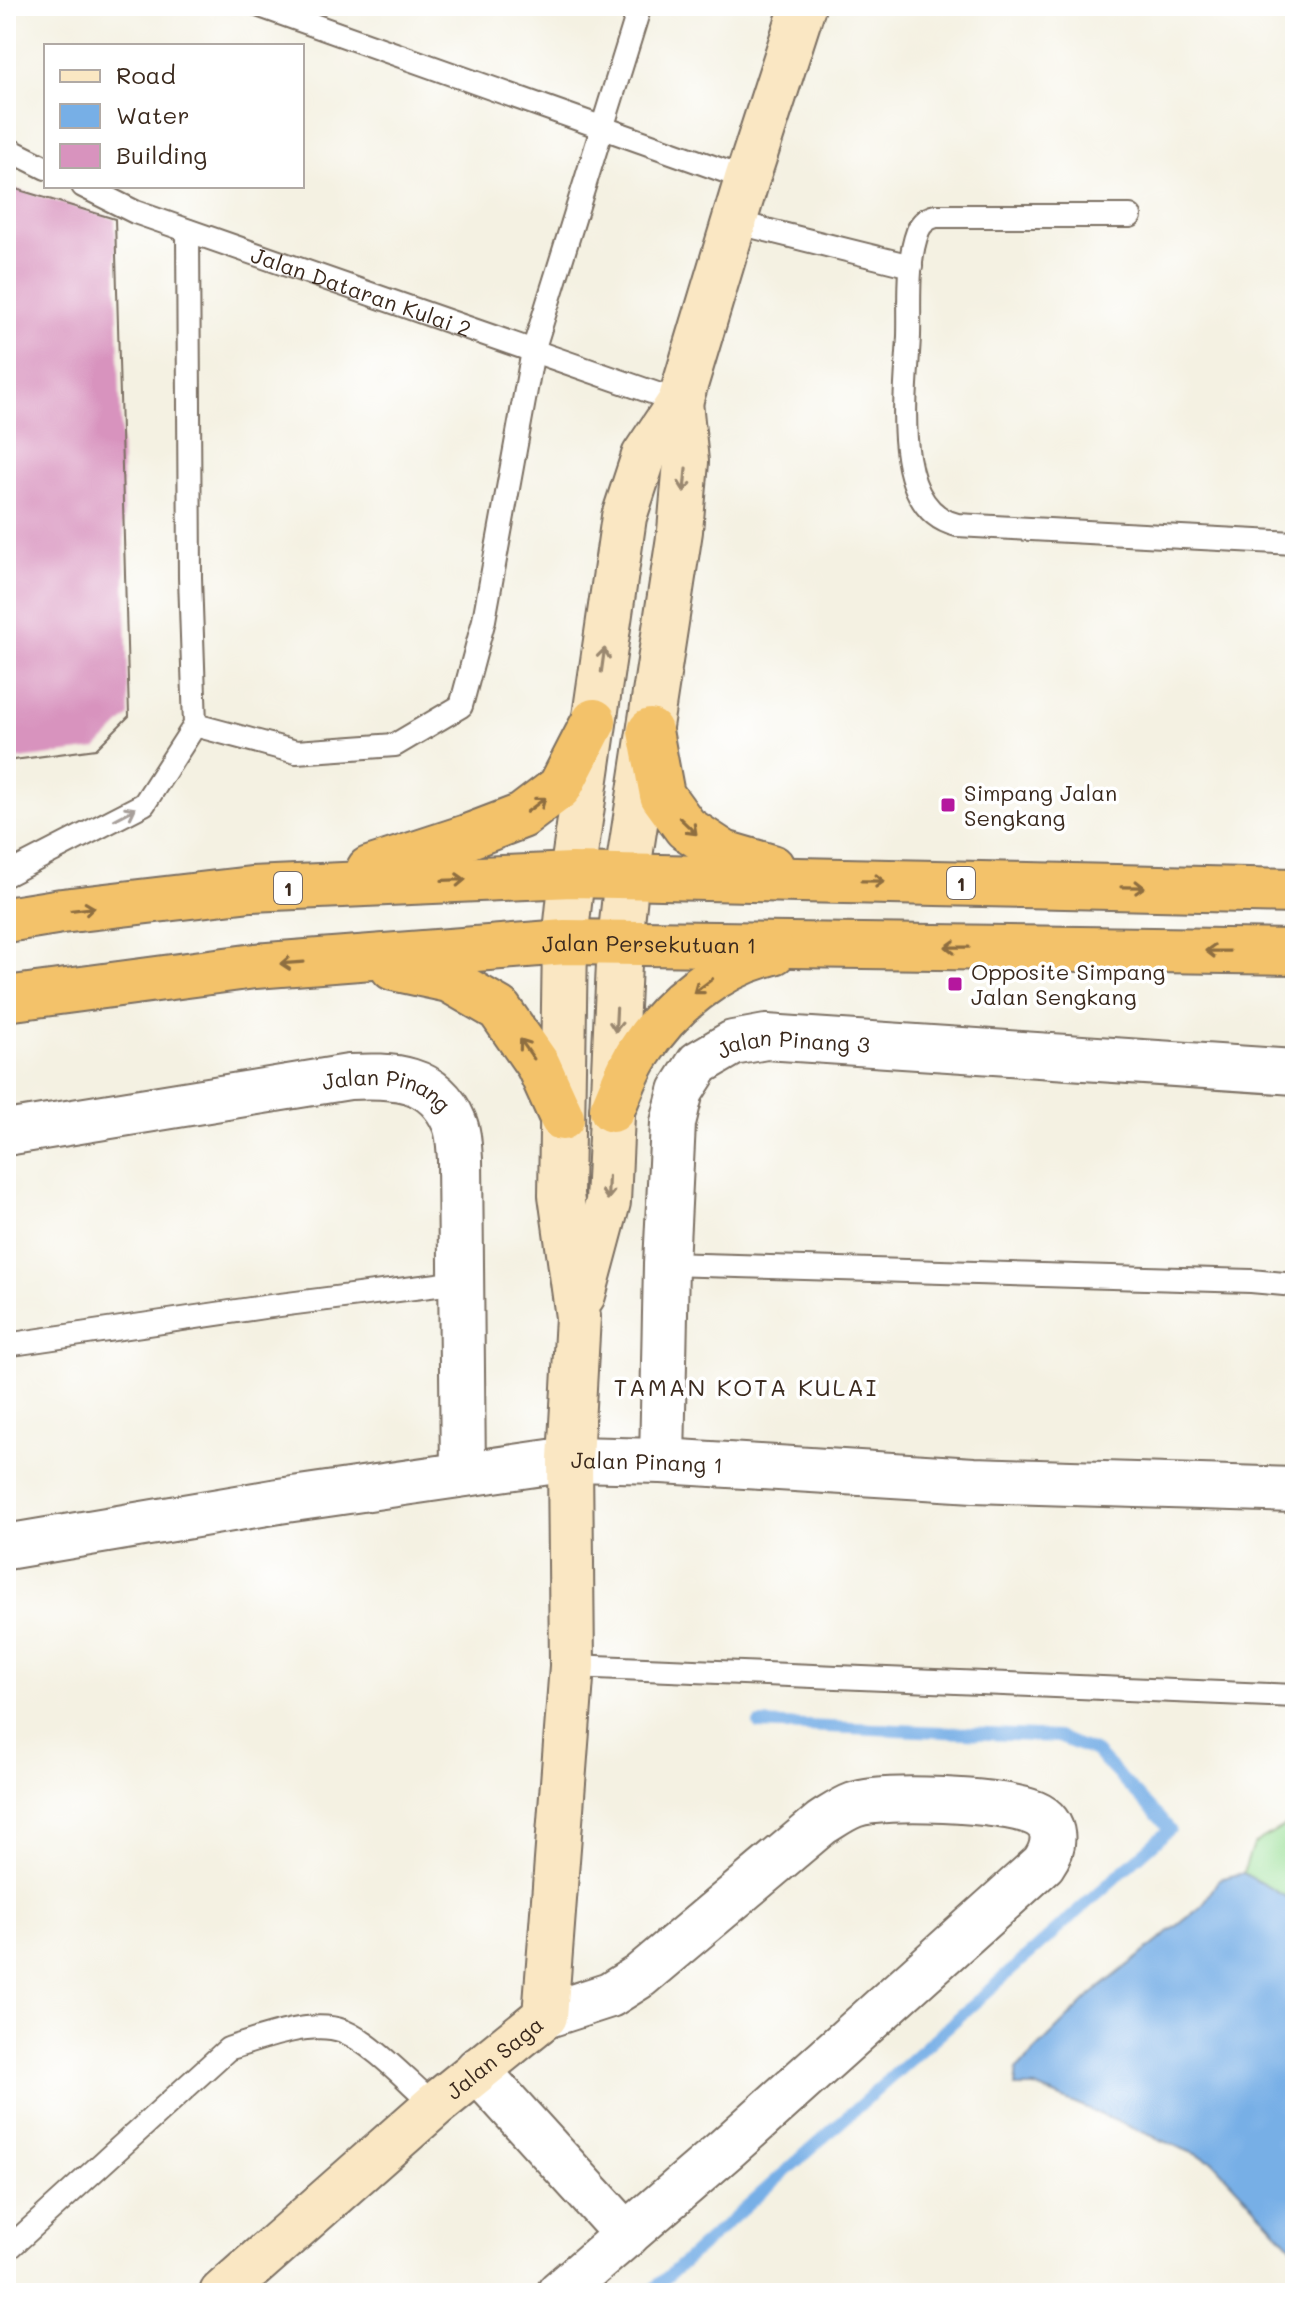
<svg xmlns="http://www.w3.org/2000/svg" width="1301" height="2299" viewBox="0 0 1301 2299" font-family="Mali,sans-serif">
<rect width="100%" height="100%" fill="#fff"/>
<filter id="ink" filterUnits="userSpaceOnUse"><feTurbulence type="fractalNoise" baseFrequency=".0125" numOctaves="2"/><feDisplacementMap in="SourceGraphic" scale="16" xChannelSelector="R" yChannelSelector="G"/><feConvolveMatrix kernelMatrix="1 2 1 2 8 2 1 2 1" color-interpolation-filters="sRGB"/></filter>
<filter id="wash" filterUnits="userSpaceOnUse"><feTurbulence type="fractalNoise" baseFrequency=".006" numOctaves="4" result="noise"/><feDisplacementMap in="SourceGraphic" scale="32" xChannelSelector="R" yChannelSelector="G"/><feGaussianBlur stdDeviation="1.8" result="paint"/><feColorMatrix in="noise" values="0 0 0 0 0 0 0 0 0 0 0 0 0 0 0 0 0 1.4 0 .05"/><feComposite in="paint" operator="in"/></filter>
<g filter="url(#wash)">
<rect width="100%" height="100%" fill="#f4f1e2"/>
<!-- green -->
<polygon fill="#9adf97" stroke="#6a845a" stroke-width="2" points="1295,1820 1295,1902 1243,1873 1253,1845"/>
<!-- water -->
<polygon fill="#77afe6" stroke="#596c82" stroke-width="2" points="1243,1873 1295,1902 1295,2250 1212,2161 1035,2087 1015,2087 1017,2069 1092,1994 1202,1906 1219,1879"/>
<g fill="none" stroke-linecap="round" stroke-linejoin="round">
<!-- stream -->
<polyline stroke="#77afe6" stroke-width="12" points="649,2293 1170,1829 1096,1752 1058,1737 759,1724"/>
</g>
<g id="blocks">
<!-- building -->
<polygon fill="#d893be" points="6,186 115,219 129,716 96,749 6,761"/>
</g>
</g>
<g filter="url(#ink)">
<use href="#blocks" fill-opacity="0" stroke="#7c7063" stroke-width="2"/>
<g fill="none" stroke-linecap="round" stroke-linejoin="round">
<defs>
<g id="lane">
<polyline points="260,6 747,179"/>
<polyline points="6,152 14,152 46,168"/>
<path id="s1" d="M83,186L135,212L680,402"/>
<path d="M1130,216H936C927,218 921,223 918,231C906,263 910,303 909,336C907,387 888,509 957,525L1295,543"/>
<polyline points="734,222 911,266"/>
<polyline points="195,725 296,752 395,745 461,706 484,620 533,351 640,6"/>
<polyline points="6,875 144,804 195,725 190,577 188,231"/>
<polyline points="666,1264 1251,1281 1295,1285"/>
<polyline points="6,1345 264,1307 461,1282"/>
<polyline points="572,1666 1295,1696"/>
<path d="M6,2251L228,2049C259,2039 311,2019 343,2031C374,2044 409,2083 435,2105"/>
</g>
<g id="street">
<path id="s2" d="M6,1133L349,1077C392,1075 434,1075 454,1122C459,1133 459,1147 460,1159L463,1474"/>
<path id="s3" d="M662,1461L666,1264L673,1123L681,1091L699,1063L733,1043L766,1037L1295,1072"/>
<path id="s4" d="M6,1547L279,1501L570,1459L662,1461L974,1480L1295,1490"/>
<path d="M545,2016L610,1995L640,1976L822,1823C832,1817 843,1809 854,1805C884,1794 1004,1800 1034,1813C1058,1823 1056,1846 1043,1864L726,2149L559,2293"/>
<polyline points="477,2070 627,2235"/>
</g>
<g id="secondary">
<polyline points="583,1295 608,1202 620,942 627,876 680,531 686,462 680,402"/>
<path id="s5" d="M222,2293L435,2105L545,2016L572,1666L570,1459L578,1317L561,1195L565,942L572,875L624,517L644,456L680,402L747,179L803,6"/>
</g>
<g id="highway">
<polyline points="650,731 662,795 686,828 724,853 772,867"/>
<polyline points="369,869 467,837 522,816 560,787 594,721"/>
<polyline points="6,920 62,911 251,889 572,875 1295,891"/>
<polyline points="393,968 449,980 499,1009 538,1065 562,1118"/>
<path id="s6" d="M6,999L255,966L565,942L1295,952"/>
<path d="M612,1110C620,1092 627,1071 638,1054C669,1005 717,966 774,952"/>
</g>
</defs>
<!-- lane casing -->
<use href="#lane" stroke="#7c7063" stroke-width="26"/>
<!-- street casing -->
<use href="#street" stroke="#7c7063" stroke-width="48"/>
<!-- secondary casing -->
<use href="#secondary" stroke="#7c7063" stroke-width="48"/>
<!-- highway casing -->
<use href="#highway" stroke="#7c7063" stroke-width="48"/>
<!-- lane -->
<use href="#lane" stroke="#fff" stroke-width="22"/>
<!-- street -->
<use href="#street" stroke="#fff" stroke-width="44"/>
<!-- secondary -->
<use href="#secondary" stroke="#fae7c3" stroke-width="44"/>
<!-- highway -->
<use href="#highway" stroke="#f3c26a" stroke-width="44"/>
</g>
<!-- one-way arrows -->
<defs><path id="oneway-shaft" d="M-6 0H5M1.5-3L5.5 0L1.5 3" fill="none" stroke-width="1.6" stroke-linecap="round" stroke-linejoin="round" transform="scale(2)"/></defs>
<g stroke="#9a8870">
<use href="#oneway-shaft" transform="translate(685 480) rotate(95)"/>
<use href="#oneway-shaft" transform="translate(603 660) rotate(-82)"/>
<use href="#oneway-shaft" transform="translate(616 1020) rotate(93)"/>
<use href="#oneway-shaft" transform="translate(608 1188) rotate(92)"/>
</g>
<g stroke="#8e6e40">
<use href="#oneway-shaft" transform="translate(536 805) rotate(-37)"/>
<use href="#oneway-shaft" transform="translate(688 826) rotate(44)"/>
<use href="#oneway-shaft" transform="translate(454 880) rotate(-2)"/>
<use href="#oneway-shaft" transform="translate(873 881) rotate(1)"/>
<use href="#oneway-shaft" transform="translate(1133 887) rotate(1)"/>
<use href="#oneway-shaft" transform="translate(83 909) rotate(-7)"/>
<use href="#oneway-shaft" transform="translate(957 947) rotate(-179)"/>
<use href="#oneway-shaft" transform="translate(1217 951) rotate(-179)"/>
<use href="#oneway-shaft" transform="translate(292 963) rotate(176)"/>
<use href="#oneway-shaft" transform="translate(703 986) rotate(143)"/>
<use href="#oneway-shaft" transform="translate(527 1049) rotate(-125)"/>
</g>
<use stroke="#a79f9a" href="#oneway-shaft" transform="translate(125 814) rotate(-28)"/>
</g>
<!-- markers -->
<g fill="#b5179e" stroke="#fff" stroke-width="3">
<rect x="940" y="797" width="16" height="16" rx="4"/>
<rect x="947" y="976" width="16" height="16" rx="4"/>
</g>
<g text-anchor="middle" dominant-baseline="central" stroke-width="7" stroke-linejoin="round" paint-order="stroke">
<!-- shield labels -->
<g fill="#fff" stroke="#766a62" stroke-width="2">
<rect x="947" y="867" width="28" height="32" rx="6"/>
<rect x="274" y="872" width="28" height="32" rx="6"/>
</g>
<g font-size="20" font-weight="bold" fill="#3b2a1e">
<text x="961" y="883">1</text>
<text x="288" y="888">1</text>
</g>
<!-- street labels -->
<g font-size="22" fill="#3b2a1e" stroke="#fff">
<text stroke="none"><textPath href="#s1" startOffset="298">Jalan Dataran Kulai 2</textPath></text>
<text stroke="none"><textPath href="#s6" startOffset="646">Jalan Persekutuan 1</textPath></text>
<text stroke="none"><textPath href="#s3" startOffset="504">Jalan Pinang 3</textPath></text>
<text stroke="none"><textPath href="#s2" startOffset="388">Jalan Pinang</textPath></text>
<text stroke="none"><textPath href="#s4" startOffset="648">Jalan Pinang 1</textPath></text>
<text stroke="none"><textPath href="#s5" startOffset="360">Jalan Saga</textPath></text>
</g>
<!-- poi labels -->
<g font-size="22" fill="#3b2a1e" stroke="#fff" text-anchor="start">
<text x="964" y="792">Simpang Jalan<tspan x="964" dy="25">Sengkang</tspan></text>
<text x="971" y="971">Opposite Simpang<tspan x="971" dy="25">Jalan Sengkang</tspan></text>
</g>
<!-- neighbourhood labels -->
<g font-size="24" letter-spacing="2" fill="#3b2a1e" stroke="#fff">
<text x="746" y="1386">TAMAN KOTA KULAI</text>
</g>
</g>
<!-- margin -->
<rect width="1301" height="2299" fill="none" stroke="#fff" stroke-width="32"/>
<!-- legend -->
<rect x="44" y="44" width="260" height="144" fill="#ffffff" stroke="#b1aaa5" stroke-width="2"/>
<rect x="60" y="70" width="40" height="12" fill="#fae7c3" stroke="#b1aaa5" stroke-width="2"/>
<text x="116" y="84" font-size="24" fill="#3b2a1e">Road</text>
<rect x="60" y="104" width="40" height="24" fill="#77afe6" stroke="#b1aaa5" stroke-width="2"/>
<text x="116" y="124" font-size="24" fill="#3b2a1e">Water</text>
<rect x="60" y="144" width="40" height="24" fill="#d893be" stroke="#b1aaa5" stroke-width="2"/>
<text x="116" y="164" font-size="24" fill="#3b2a1e">Building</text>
</svg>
